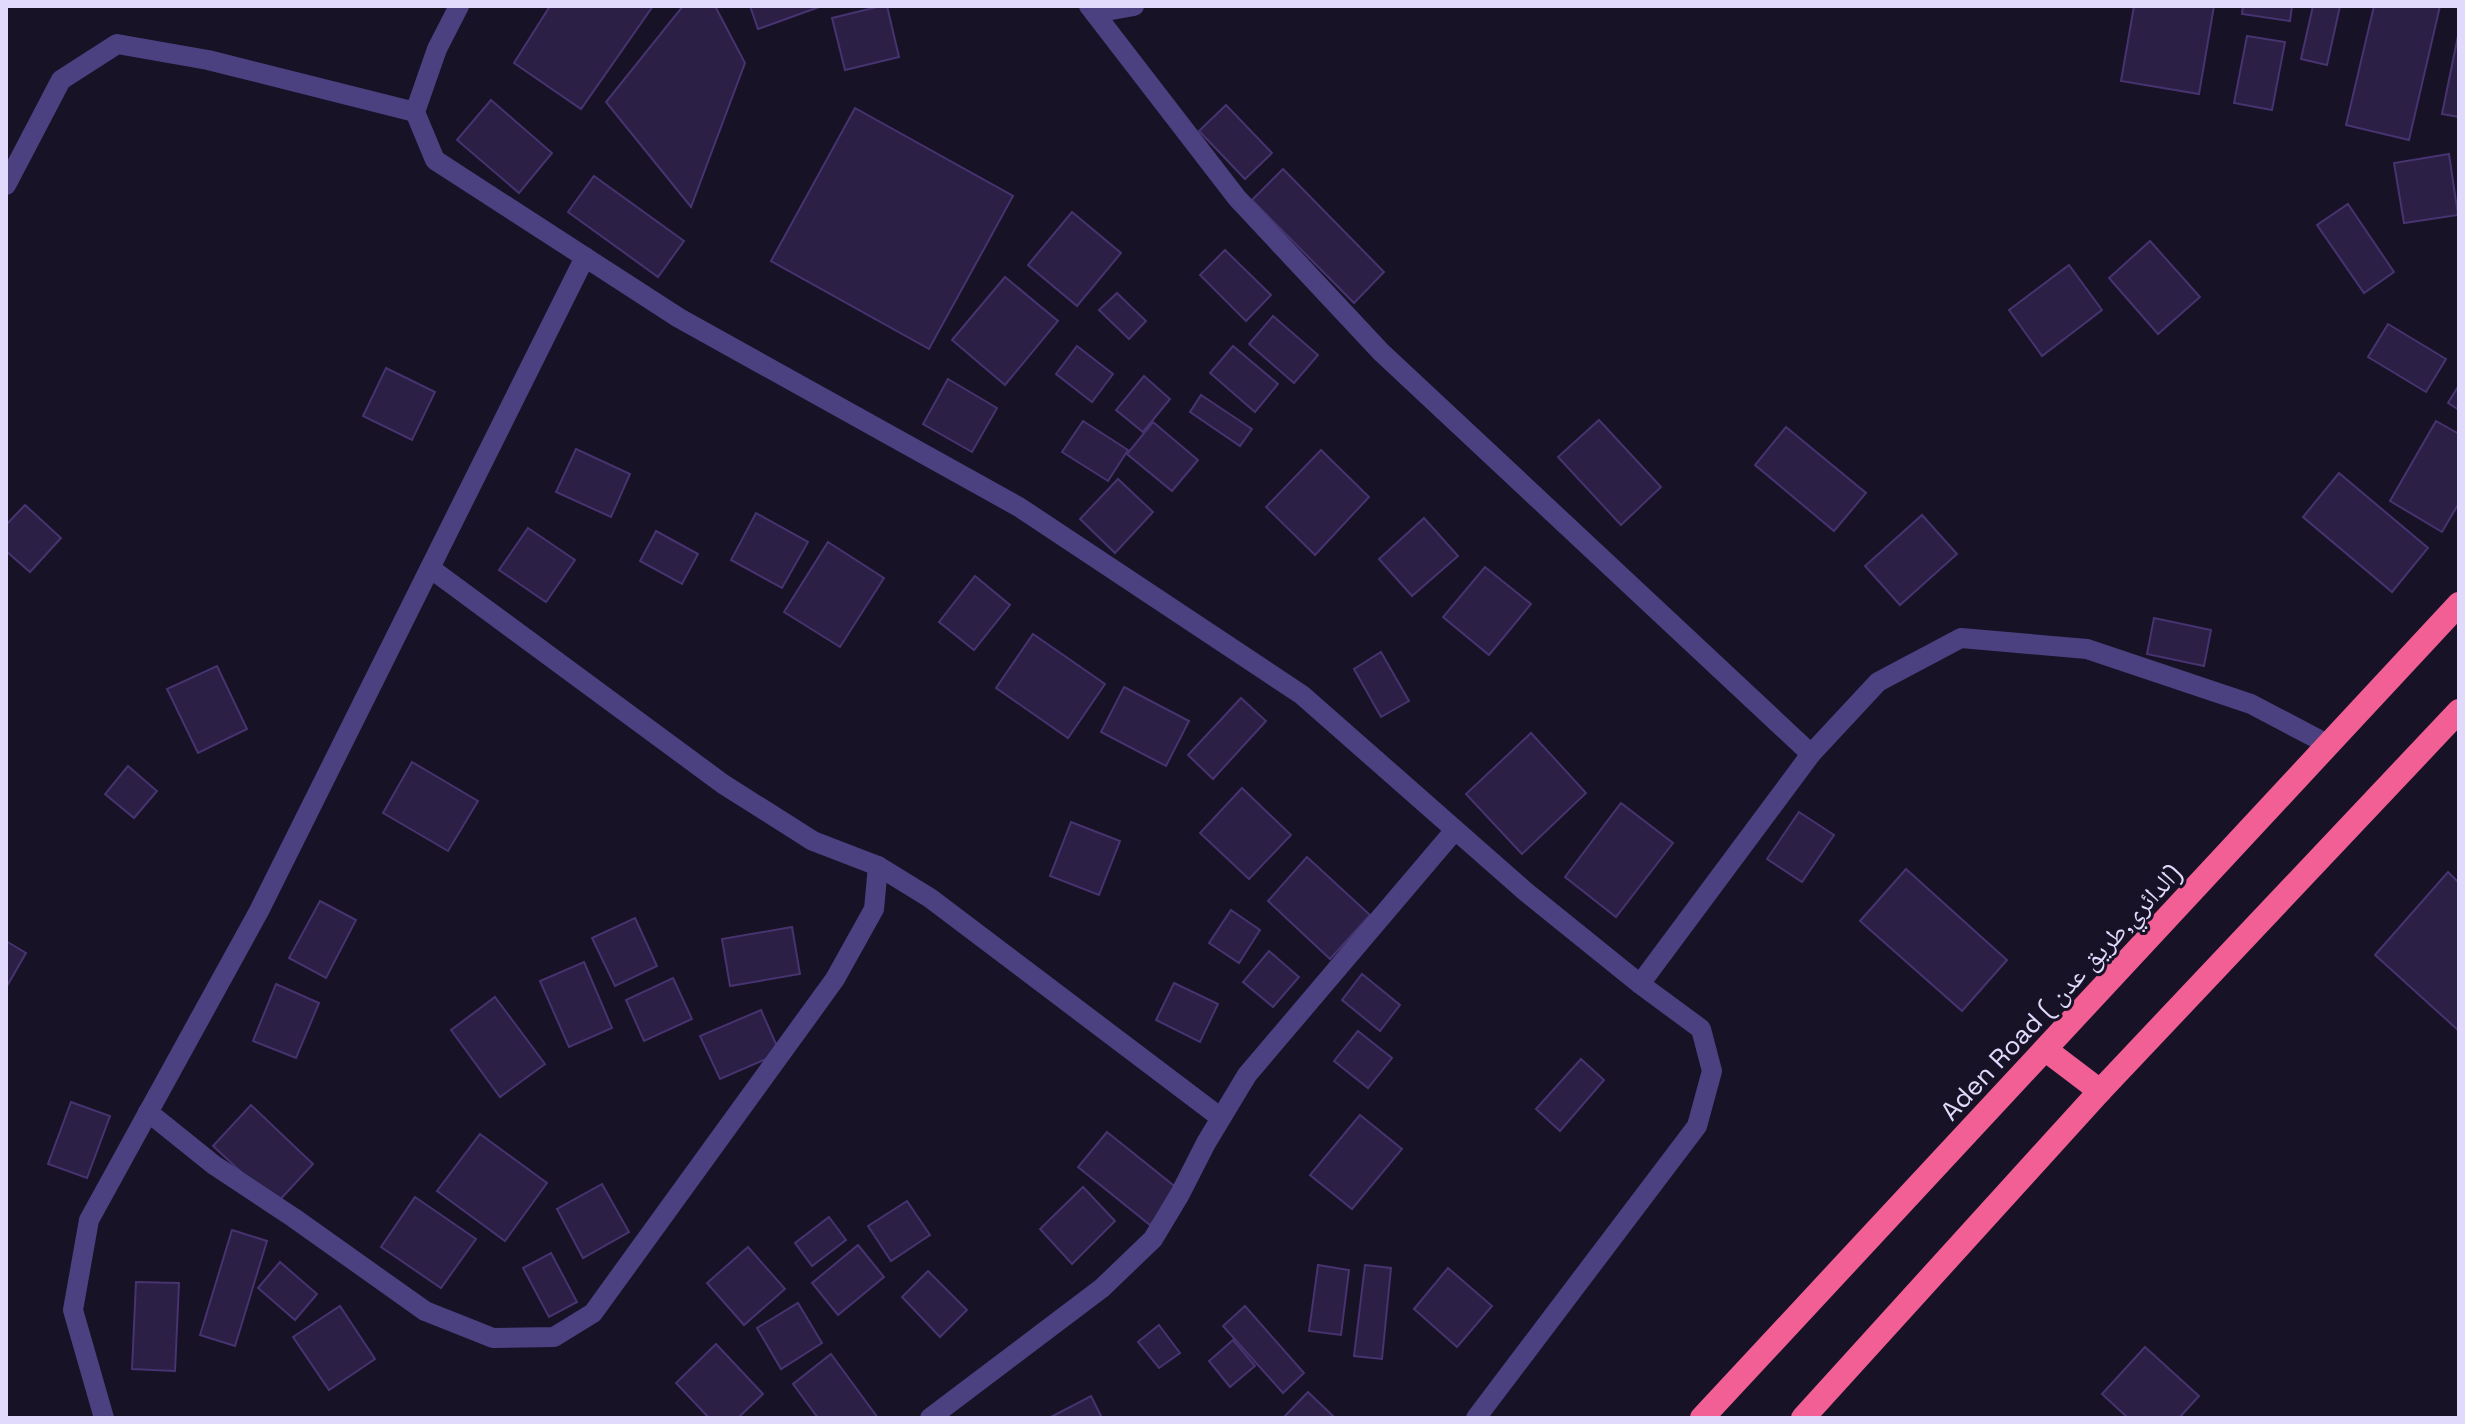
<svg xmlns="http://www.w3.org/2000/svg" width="2465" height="1424" viewBox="0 0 2465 1424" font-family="'Space Grotesk','Noto Naskh Arabic',sans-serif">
<rect width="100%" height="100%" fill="#171226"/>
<!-- building -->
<g fill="#2b1f45" stroke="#46336f" stroke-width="2">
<polygon points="550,6 653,6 581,109 514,63"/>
<polygon points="683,6 715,6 745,63 691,207 606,102"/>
<polygon points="750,6 822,6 758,29"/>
<polygon points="881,6 887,6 899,57 845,70 832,18"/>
<polygon points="2134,6 2214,6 2199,94 2121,81"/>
<polygon points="2243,6 2292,6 2290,21 2242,14"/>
<polygon points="2313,6 2340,6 2327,65 2301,59"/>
<polygon points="2374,6 2440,6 2409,140 2346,125"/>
<polygon points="2459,31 2459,117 2442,114"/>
<polygon points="2247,36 2285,42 2272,110 2234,103"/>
<polygon points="491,100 552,153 519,193 457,140"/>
<polygon points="1226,105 1272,153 1245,179 1199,131"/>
<polygon points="855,108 1013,196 929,349 771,261"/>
<polygon points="2449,154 2458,215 2404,223 2394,163"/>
<polygon points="1283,169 1384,272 1354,303 1252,200"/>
<polygon points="594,176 684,241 658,277 568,212"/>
<polygon points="2348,204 2394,272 2364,293 2317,225"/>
<polygon points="1072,212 1121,253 1077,306 1028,265"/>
<polygon points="2150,241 2200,297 2158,334 2109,278"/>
<polygon points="1225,250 1271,295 1246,321 1200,275"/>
<polygon points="2069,265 2102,310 2042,356 2009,310"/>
<polygon points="1005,277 1058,321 1005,385 952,340"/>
<polygon points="1117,293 1146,321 1129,339 1099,310"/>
<polygon points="1273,316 1318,355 1294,383 1249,344"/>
<polygon points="2388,324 2446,359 2426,392 2368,357"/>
<polygon points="1077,346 1113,374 1092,402 1056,374"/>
<polygon points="1233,346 1278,384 1255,412 1210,373"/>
<polygon points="386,368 435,392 412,440 363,416"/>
<polygon points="1144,376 1170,399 1143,432 1116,410"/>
<polygon points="948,379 997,408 972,452 923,424"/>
<polygon points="2459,385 2459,410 2448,403"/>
<polygon points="1201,395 1252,429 1240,446 1190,412"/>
<polygon points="1599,420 1661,487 1621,525 1558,457"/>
<polygon points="1083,421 1128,450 1108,481 1062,452"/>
<polygon points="2436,421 2459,434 2459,503 2442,532 2390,501"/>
<polygon points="1153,422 1198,460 1172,491 1127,454"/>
<polygon points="1786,427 1866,493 1834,531 1755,465"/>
<polygon points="576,449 630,474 611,517 556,492"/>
<polygon points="1321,450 1369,497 1315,555 1266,507"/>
<polygon points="2339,473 2428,548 2392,592 2303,517"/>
<polygon points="1118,479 1153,512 1115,553 1080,519"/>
<polygon points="25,505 61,538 30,572 6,551 6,525"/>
<polygon points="756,513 808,542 782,588 731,560"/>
<polygon points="1922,515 1957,554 1900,605 1865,566"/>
<polygon points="1424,518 1458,556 1412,596 1379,559"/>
<polygon points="528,528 575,560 546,602 499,570"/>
<polygon points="656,531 698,554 682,584 640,561"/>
<polygon points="828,542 884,578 840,647 784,612"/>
<polygon points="1485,567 1531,604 1489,655 1443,617"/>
<polygon points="975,576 1010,605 974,650 939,622"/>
<polygon points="2154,618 2211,630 2204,666 2147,654"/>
<polygon points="1033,634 1105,684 1068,738 996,688"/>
<polygon points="1381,652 1409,701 1381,717 1354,669"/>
<polygon points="217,666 247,729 198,753 167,689"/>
<polygon points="1124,687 1189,721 1166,766 1101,732"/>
<polygon points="1241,698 1266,721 1213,779 1188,755"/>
<polygon points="1531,733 1586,793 1522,854 1466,794"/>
<polygon points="412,762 478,801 448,851 383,813"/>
<polygon points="128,766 157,791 134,818 105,794"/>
<polygon points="1242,788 1291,835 1249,879 1200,833"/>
<polygon points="1621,803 1673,843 1616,917 1565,877"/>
<polygon points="1799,812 1834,835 1802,882 1767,859"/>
<polygon points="1071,822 1120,841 1099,895 1050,876"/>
<polygon points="1307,857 1370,915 1330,959 1268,901"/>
<polygon points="1906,869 2007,960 1962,1011 1860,921"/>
<polygon points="2448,872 2459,883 2459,1031 2375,955"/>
<polygon points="320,901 356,920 326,978 289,958"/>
<polygon points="1231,910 1260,930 1239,963 1209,943"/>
<polygon points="635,918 657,966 615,986 592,938"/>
<polygon points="792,927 800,974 730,986 722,939"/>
<polygon points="6,941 26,953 7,986 6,986"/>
<polygon points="1269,951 1299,977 1273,1007 1243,982"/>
<polygon points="584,962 612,1028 569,1047 540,981"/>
<polygon points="1362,974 1400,1005 1380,1031 1342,1000"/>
<polygon points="673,978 692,1019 644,1041 626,1000"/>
<polygon points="1174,983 1218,1004 1200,1042 1156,1020"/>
<polygon points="276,984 319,1003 296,1058 253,1041"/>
<polygon points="495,997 545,1064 500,1097 451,1030"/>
<polygon points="761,1010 780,1053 720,1079 700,1036"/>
<polygon points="1358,1031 1392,1058 1368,1088 1334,1061"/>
<polygon points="1581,1059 1604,1080 1560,1131 1536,1109"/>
<polygon points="71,1102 110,1116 87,1178 48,1164"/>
<polygon points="251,1105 313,1164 276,1204 213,1146"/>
<polygon points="1360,1115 1402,1149 1352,1209 1310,1175"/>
<polygon points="1107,1132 1178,1189 1150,1225 1078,1167"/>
<polygon points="480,1134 547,1183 505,1241 437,1191"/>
<polygon points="602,1184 629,1232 583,1258 557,1209"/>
<polygon points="1083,1187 1115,1221 1072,1264 1040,1229"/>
<polygon points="415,1197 476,1239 441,1288 381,1247"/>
<polygon points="907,1201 930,1235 891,1261 868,1226"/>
<polygon points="829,1217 846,1240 812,1266 795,1243"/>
<polygon points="232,1230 267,1241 235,1346 200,1335"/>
<polygon points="858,1245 884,1277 838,1315 812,1283"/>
<polygon points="748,1247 785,1289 744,1325 707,1283"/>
<polygon points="551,1253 577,1302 549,1317 523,1268"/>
<polygon points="280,1262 317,1294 295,1320 258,1288"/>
<polygon points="1318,1265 1349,1270 1341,1335 1309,1331"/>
<polygon points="1365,1265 1391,1268 1382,1359 1354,1356"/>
<polygon points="1448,1268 1492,1306 1457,1347 1414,1309"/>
<polygon points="928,1271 967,1310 940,1337 902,1297"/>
<polygon points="136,1282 179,1283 175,1371 132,1369"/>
<polygon points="798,1303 822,1343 781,1369 757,1328"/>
<polygon points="340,1306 375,1359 329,1390 293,1337"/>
<polygon points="1245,1306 1304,1373 1283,1393 1223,1326"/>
<polygon points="1159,1325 1180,1353 1159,1368 1138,1342"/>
<polygon points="1233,1340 1255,1366 1230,1387 1209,1361"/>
<polygon points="716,1344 763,1394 738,1418 709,1418 676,1383"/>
<polygon points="2145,1347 2199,1396 2179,1418 2128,1418 2102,1394"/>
<polygon points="831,1354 878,1418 818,1418 793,1384"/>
<polygon points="1308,1392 1335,1418 1283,1418"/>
<polygon points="1091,1396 1102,1418 1049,1418"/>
</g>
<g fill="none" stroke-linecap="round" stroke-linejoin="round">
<!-- street -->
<g stroke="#4b4181" stroke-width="20">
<polyline points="459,6 437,49 415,112 435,160 679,318 1019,507 1302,695 1526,892 1640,984 1701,1029 1712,1071 1697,1126 1476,1418"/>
<polyline points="1089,6 1237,198 1381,352 1811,754"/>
<polyline points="1095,13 1134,6"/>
<polyline points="6,185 61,80 117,44 208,60 415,112"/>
<polyline points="430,568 723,784 813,841 878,866 930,898 1221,1118"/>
<polyline points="1640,984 1811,754 1878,682 1961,638 2087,649 2251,704 2329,745"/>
<polyline points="148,1112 214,1165 294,1218 425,1311 493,1338 554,1337 593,1313 835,979 874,909 878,866"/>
<polyline points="104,1418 73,1310 89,1220 259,911 585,257"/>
<polyline points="930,1418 1102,1288 1153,1239 1180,1194 1206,1143 1247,1075 1455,830"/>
</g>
<!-- highway -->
<g stroke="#f15f94" stroke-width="24">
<polyline points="2046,1050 2100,1091"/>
<polyline points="1702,1418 2459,604"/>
<polyline points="1803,1418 2100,1091 2459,711"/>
</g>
</g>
<g text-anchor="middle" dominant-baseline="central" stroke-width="6" stroke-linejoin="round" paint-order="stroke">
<!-- street labels -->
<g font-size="26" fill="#e1dafc" stroke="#171226">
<text transform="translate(2061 992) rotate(-47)">Aden Road ( الدائري,طريق عدن)</text>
</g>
</g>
<!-- border -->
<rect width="2465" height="1424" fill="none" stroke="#e1dafc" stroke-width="16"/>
</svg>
